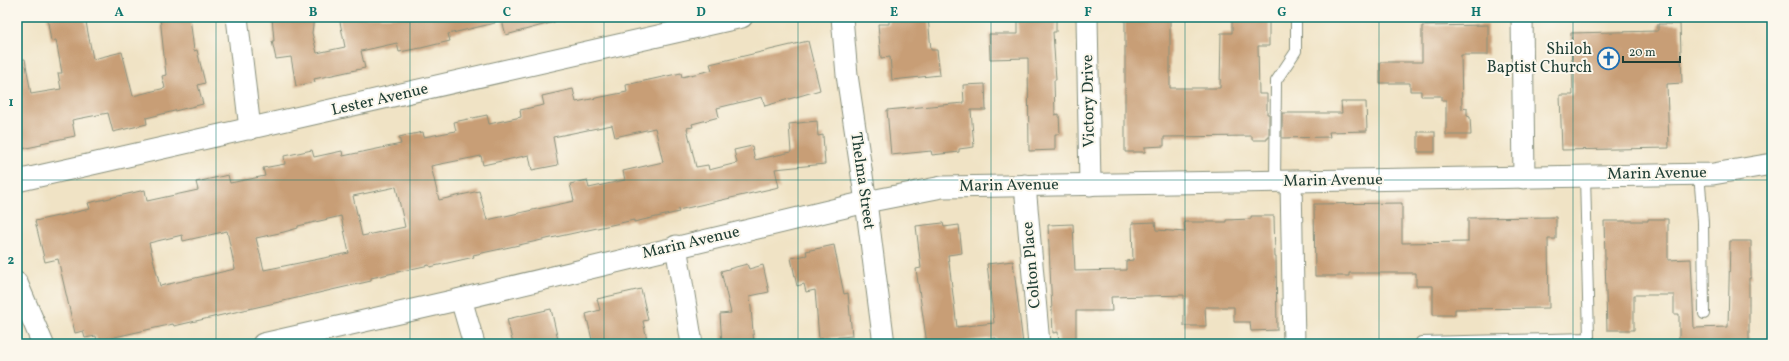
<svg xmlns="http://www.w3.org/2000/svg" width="1789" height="361" viewBox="0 0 1789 361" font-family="Vollkorn,serif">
<rect width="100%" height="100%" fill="#fbf7ec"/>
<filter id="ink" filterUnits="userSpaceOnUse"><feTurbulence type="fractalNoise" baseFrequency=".025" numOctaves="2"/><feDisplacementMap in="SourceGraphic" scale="8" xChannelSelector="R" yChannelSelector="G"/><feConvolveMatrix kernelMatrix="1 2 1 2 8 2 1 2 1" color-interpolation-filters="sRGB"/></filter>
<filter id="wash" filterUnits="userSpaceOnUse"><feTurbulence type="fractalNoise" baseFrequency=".012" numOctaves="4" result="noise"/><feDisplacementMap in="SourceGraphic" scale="16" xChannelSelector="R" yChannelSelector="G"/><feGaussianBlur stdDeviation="0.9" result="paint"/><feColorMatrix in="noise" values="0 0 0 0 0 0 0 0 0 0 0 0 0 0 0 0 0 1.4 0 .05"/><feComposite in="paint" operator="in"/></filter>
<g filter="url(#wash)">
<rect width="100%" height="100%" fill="#f0e3c5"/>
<g id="blocks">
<!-- building -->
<g fill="#c89e76" fill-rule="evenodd">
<polygon points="47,17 85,17 93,59 122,52 133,96 165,88 162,76 166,75 160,17 190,17 194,51 197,50 205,83 198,85 203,104 146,118 147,124 113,132 108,113 72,120 75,136 41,143 41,145 17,150 17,59 25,59 31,94 61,89 58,73 62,73 56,40 51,41"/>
<polygon points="272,17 314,17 312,33 317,53 345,47 339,17 494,17 495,23 448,34 450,41 421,48 399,52 397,43 361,51 365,68 314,79 315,82 296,86 291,57 276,59 272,41 274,41"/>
<polygon points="501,17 554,17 554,22 506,35"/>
<polygon points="889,17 928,17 931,50 937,50 940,75 892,80 890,57 881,58 878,24 889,24"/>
<polygon points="1018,17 1056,17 1056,32 1053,32 1056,80 1054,80 1055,115 1059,114 1060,134 1055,134 1055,150 1029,151 1028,58 990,59 989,34 1018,34"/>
<polygon points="1125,17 1170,17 1170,88 1220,88 1221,33 1232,33 1232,17 1269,17 1269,46 1258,46 1259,94 1267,94 1267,114 1269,114 1269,138 1267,138 1267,140 1252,140 1252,136 1164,137 1164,146 1145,147 1145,152 1125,152"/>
<polygon points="1658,24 1680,24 1682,83 1667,84 1669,148 1562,150 1560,95 1573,95 1571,33 1658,31"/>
<polygon points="1488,25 1488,55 1461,55 1462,109 1467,108 1467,116 1470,117 1471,135 1446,135 1446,100 1441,100 1441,96 1421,96 1421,91 1410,91 1410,83 1380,83 1380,62 1422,62 1422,26"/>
<path d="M808,41L820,90L765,106L762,97L717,108L719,117L692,124L693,127L687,128L696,167L708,165L709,170L737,163L734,150L752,146L755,160L791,152L789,124L817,121L818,136L823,135L825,164L775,169L779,187L678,210L679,212L634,222V220L473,255L474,257L430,267L429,265L371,278V281L174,326L173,324L97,341L96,336L85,338L83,331L75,333L58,259L45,262L35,221L90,209L88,203L145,190L147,201L198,190L196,182L228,175L230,183L265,176L263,168L285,164L284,156L312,150L314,157L342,151L343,156L401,144L399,137L423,132L424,137L456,131L454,122L487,115L489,124L521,117L520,110L544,105L542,96L573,89L576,102L627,92L626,85L681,73L682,77L712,70L710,64ZM612,125L615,137L655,128L663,162L623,171L625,180L589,188L587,180L570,184L574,201L487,220L479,191L439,200L431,166L481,156L483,165L529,155L532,170L558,165L553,137ZM396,187L405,227L362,236L353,196ZM341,216L349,253L264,270L256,238L284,232L298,228V226ZM227,231L235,269L160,286L149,243L182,235L183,241Z"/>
<polygon points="985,84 986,110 971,110 974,147 959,149 959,152 932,155 931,151 891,155 887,110 964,103 963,85"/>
<polygon points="1341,102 1366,102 1367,131 1329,132 1330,137 1282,138 1282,113 1342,113"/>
<rect x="1418" y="132" width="17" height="20"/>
<polygon points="1402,203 1402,243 1468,242 1468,218 1556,217 1556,239 1548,239 1549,308 1455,309 1455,315 1433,315 1433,286 1416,286 1416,273 1349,273 1349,276 1315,276 1314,204"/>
<polygon points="1251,216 1274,216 1275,257 1276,257 1277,330 1251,331 1250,322 1234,322 1234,307 1205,307 1206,326 1184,326 1184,295 1111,297 1112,311 1076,311 1076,344 1059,344 1058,332 1053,333 1048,225 1073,224 1075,271 1126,270 1126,261 1133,260 1132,223 1155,222 1156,230 1185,232 1184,222 1226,222 1226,220 1251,219"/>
<polygon points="1648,219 1668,219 1668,260 1691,259 1694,328 1728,327 1730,241 1751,241 1751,278 1749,278 1749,344 1679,344 1679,314 1674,314 1674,295 1634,295 1634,330 1607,330 1604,221 1648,221"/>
<polygon points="943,223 944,227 959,225 962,253 948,255 957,327 994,323 987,264 1013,261 1023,344 997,344 996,338 959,342 959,344 927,344 916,269 921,268 916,226"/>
<polygon points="834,245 844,294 848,293 852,336 819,339 815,290 806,292 804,284 797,286 791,258 807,255 806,251"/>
<polygon points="747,264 749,269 763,265 769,292 750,296 754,344 722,344 720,314 731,313 721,271"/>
<polygon points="641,289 648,320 643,321 648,344 593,344 586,314 600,310 597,299"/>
<polygon points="551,309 558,340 540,344 513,344 507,319"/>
</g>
</g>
</g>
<g filter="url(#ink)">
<use href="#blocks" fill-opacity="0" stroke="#88907c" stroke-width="1"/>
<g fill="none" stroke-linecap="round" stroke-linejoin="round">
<defs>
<g id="lane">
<polyline points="1699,174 1703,222 1704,314"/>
<polyline points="1275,182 1276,81 1296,51 1296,17"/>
<polyline points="1421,342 1589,338 1585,176"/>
</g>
<g id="street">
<polyline points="237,17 250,129"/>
<polyline points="842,17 847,75 866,202 884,344"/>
<polyline points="1087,17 1090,185"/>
<polyline points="1522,17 1524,178"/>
<polyline points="17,181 742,17"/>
<polyline points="1291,182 1294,344"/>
<polyline points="1025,185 1039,344"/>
<polyline points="676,246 692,344"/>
<polyline points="17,283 43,344"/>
<polyline points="461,299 474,344"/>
<polyline points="263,344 461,299 866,202 942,187 1713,174 1772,164"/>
</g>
</defs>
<!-- lane casing -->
<use href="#lane" stroke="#88907c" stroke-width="12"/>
<!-- street casing -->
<use href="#street" stroke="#88907c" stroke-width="23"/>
<!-- lane -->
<use href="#lane" stroke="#fff" stroke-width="10"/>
<!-- street -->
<use href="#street" stroke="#fff" stroke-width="21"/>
</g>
</g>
<!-- grid -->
<path fill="none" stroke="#0f766e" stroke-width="1" stroke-opacity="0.55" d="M216,17V344M410,17V344M604,17V344M798,17V344M991,17V344M1185,17V344M1379,17V344M1573,17V344M17,180H1772"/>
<!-- icons -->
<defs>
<symbol id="church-ring" viewBox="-11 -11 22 22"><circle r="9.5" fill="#fbf7ec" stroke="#1f6fb2" stroke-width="1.5"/><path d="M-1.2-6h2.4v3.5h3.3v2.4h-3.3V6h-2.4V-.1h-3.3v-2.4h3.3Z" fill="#1f6fb2"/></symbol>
</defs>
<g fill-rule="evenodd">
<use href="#church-ring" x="1596" y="46" width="25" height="25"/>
</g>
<g text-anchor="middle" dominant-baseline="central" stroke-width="4" stroke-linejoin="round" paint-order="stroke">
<!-- poi labels -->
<g font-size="16" fill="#1f3d34" stroke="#fbf7ec" text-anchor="end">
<text x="1592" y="50">Shiloh<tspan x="1592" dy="18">Baptist Church</tspan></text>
</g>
<!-- street labels -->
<g font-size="16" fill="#1f3d34" stroke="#fbf7ec">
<text transform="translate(380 100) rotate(-13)">Lester Avenue</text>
<text transform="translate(1089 101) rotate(-91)">Victory Drive</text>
<text transform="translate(1657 174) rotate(-1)">Marin Avenue</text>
<text transform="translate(862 181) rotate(82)">Thelma Street</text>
<text transform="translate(1333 181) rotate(-1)">Marin Avenue</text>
<text transform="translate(1009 186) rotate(-1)">Marin Avenue</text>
<text transform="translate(691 243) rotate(-13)">Marin Avenue</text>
<text transform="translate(1032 265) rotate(-95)">Colton Place</text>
</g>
</g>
<!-- margin -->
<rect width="1789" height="361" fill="none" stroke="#fbf7ec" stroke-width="44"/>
<!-- scale -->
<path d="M1623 56v6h57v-6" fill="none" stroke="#1f3d34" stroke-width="2"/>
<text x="1629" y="56" font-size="12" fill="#1f3d34" stroke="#fbf7ec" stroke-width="3" paint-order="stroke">20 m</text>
<rect x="22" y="22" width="1745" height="317" fill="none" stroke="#0f766e" stroke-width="1.5"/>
<g font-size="13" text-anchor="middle" font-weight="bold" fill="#0f766e">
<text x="119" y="16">A</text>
<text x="313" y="16">B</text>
<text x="507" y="16">C</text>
<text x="701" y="16">D</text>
<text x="894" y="16">E</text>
<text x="1088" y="16">F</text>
<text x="1282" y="16">G</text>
<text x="1476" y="16">H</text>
<text x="1670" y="16">I</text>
<text x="11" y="106">1</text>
<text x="11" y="264">2</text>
</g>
</svg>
